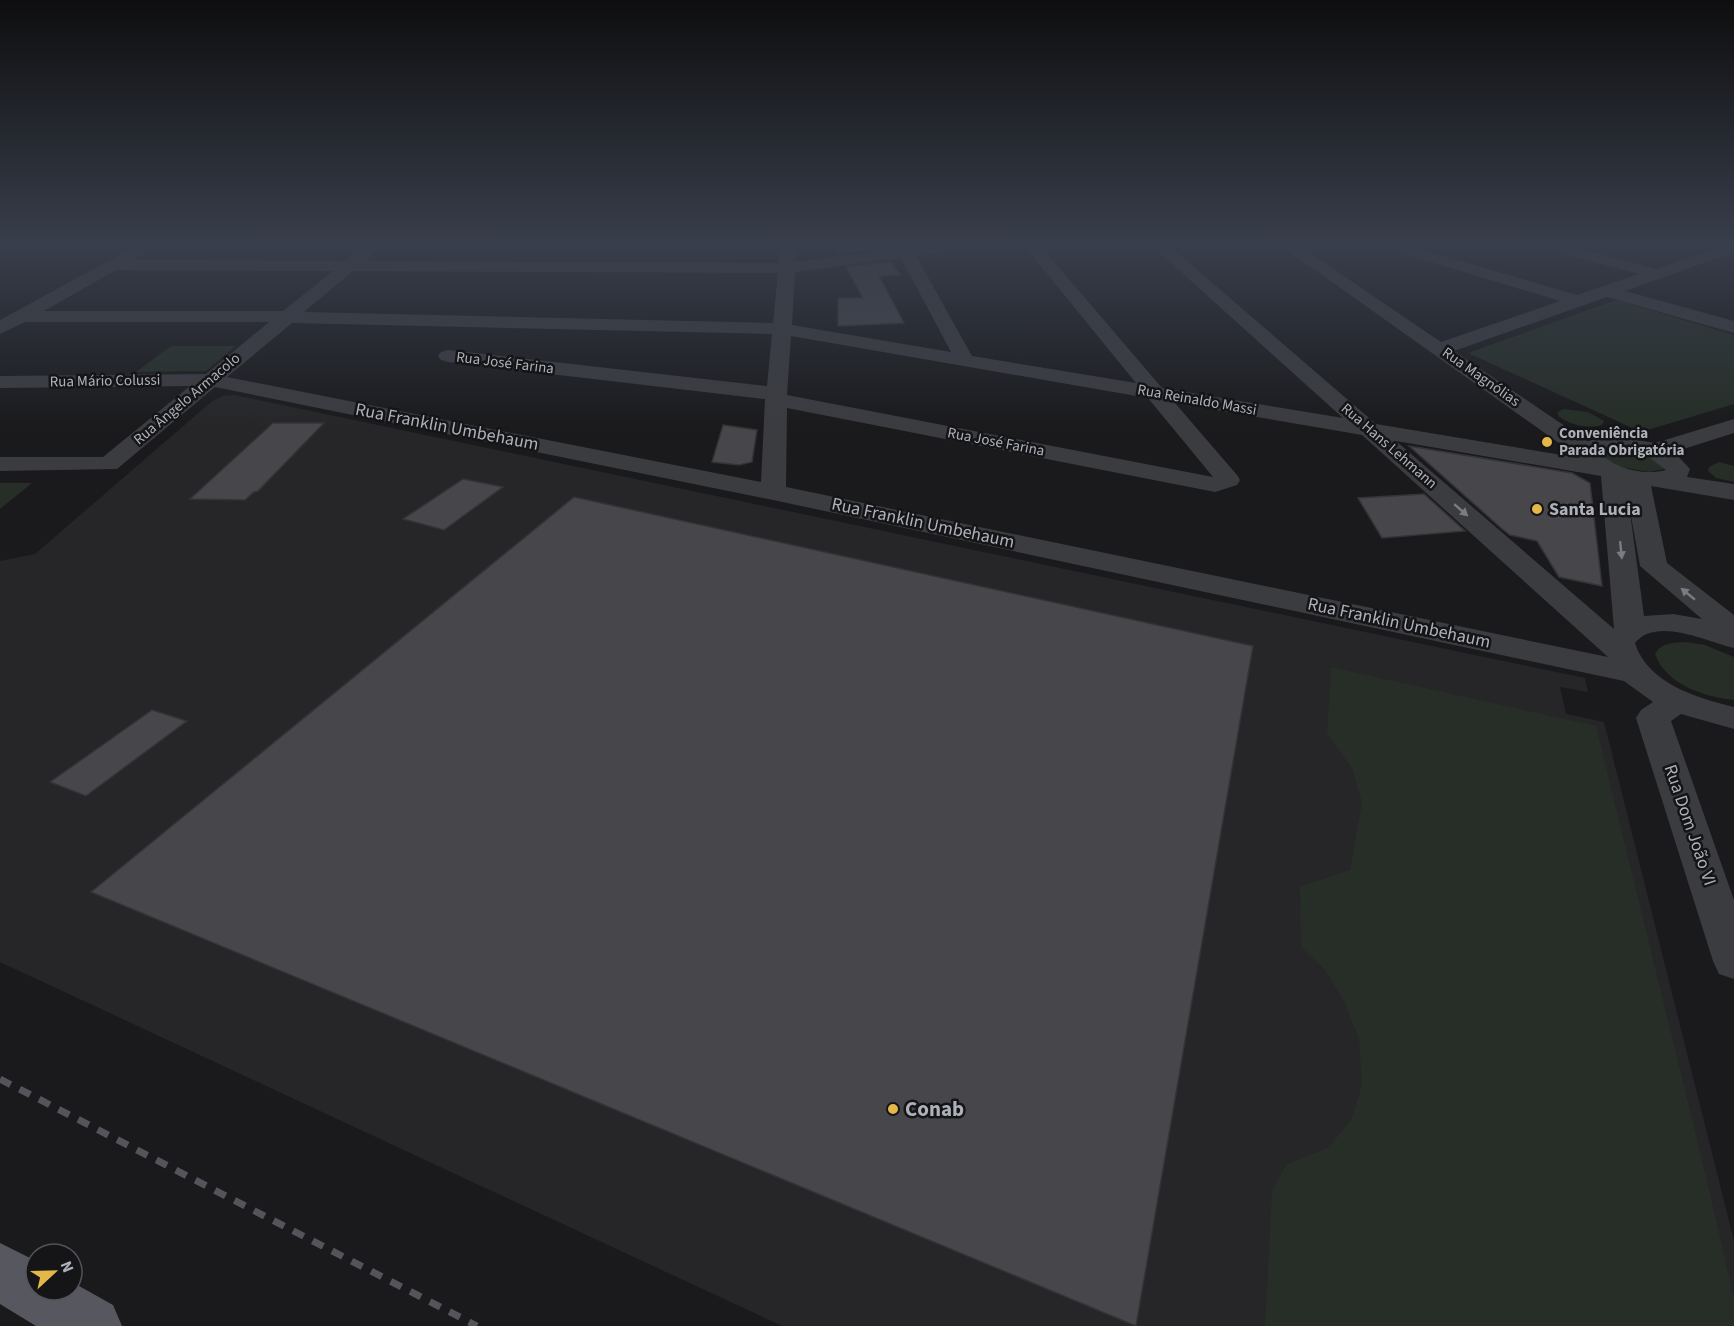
<svg xmlns="http://www.w3.org/2000/svg" width="1734" height="1326" viewBox="0 0 1734 1326" font-family="'Source Sans 3',sans-serif">
<rect width="100%" height="100%" fill="#1a1a1c"/>
<!-- built -->
<polygon fill="#262628" points="235,395 1585,678 1588,692 1560,687 1566,714 1604,722 1734,1241 1734,1326 782,1326 0,962 0,561 35,554 211,402 223,396"/>
<!-- green -->
<g fill="#262e27">
<polygon points="1616,300 1734,335 1734,404 1641,432 1468,353"/>
<polygon points="171,346 236,346 206,371 136,372"/>
<path d="M1563,409L1588,412L1604,421L1602,425C1587,429 1570,425 1558,416V412Z"/>
<polygon points="1610,449 1645,453 1665,469 1649,472 1621,467 1610,464 1600,452"/>
<polygon points="1719,462 1734,466 1734,482 1716,478 1708,471 1709,467"/>
<polygon points="0,483 32,483 0,509"/>
<path d="M1686,642L1705,645L1734,657V700C1705,697 1666,685 1655,654C1662,642 1673,643 1686,642Z"/>
<polygon points="1331,667 1596,726 1704,1168 1734,1298 1734,1326 1265,1326 1272,1190 1286,1165 1328,1148 1351,1120 1362,1085 1359,1039 1344,1001 1325,970 1301,947 1300,887 1350,870 1362,803 1352,768 1327,734"/>
</g>
<!-- building -->
<g fill="#47474b" stroke="#343437" stroke-width="1.5">
<polygon points="832,243 874,243 880,249 839,254"/>
<polygon points="890,262 901,275 879,276 904,323 838,326 838,298 863,298 846,267"/>
<polygon points="273,423 324,423 258,491 254,492 245,500 190,499"/>
<polygon points="723,425 757,430 752,462 739,465 712,462"/>
<polygon points="1409,446 1572,473 1590,483 1602,586 1559,577 1537,541 1510,535 1501,528"/>
<polygon points="463,479 503,487 444,530 403,519"/>
<polygon points="1424,494 1465,531 1382,538 1358,498"/>
<polygon points="574,497 1253,646 1136,1326 91,892"/>
<polygon points="152,710 187,721 86,796 50,782"/>
</g>
<g fill="none" stroke-linecap="round" stroke-linejoin="round">
<!-- minor -->
<path fill="#3b3c40" fill-rule="evenodd" d="M141,243H160L133,260L345,261L368,243H385L365,261L779,263L781,243H797L796,262L896,249L893,243H909L911,247L945,243H987L979,248L916,256L972,356L1136,383L1022,243H1038L1162,388L1343,418L1149,243H1166L1376,424L1580,458L1277,243H1295L1441,342L1560,301L1378,246L1376,243H1399L1577,295L1639,274L1534,246L1532,243H1557L1656,269L1734,243V252L1625,291L1734,321V333L1607,297L1454,351L1587,441L1614,436L1655,443L1734,419V433L1674,452L1690,469L1687,477L1734,484V500L1651,486L1667,563L1734,615V648C1708,642 1656,616 1635,643C1647,683 1697,698 1734,707V729L1681,714L1671,721L1734,900V979L1719,974L1713,961L1636,718L1641,710L1653,702L1624,681L773,500L215,387L117,469L0,471V457H103L190,386L0,388V376L206,374L269,322H25L0,334V320ZM901,258L951,352L792,325L795,272ZM116,270L333,271L283,311H44ZM353,271L778,273L773,323L304,312ZM292,323L772,334L767,386L448,350L441,352L438,356L441,360L448,362L765,399L761,482L227,377ZM791,336L1148,398L1213,477L787,395ZM1175,403L1362,435L1608,657L786,487L787,408L1215,492L1237,485L1240,480L1237,475ZM1396,441L1601,476L1614,629ZM1614,450L1647,456L1666,470C1645,476 1614,469 1600,452ZM1629,505L1640,566L1702,619L1673,614L1644,616Z"/>
<!-- major -->
<polygon fill="#57585f" fill-rule="evenodd" points="0,1243 36,1261 36,1290 72,1290 72,1282 113,1305 122,1326 36,1326 0,1304"/>
<!-- rail -->
<polyline stroke="#54555b" stroke-width="7" stroke-dasharray="12 10" stroke-linecap="butt" points="0,1079 477,1326"/>
</g>
<!-- one-way arrows -->
<defs><path id="oneway-solid" d="M-6-.8H1V-3.2L6.5 0L1 3.2V.8H-6Z" transform="scale(1.5)"/></defs>
<g fill="#7a7c83">
<use href="#oneway-solid" transform="translate(1461 510) rotate(41)"/>
<use href="#oneway-solid" transform="translate(1621 550) rotate(84)"/>
<use href="#oneway-solid" transform="translate(1688 594) rotate(-141)"/>
</g>
<!-- sky -->
<linearGradient id="sky" x2="0" y2="1"><stop stop-color="#0e0e0f"/><stop offset="0.57" stop-color="#383e4b"/><stop offset="1" stop-color="#383e4b" stop-opacity="0"/></linearGradient>
<rect width="1734" height="428" fill="url(#sky)"/>
<!-- markers -->
<g fill="#e4b749" stroke="#151517" stroke-width="2">
<circle cx="1547" cy="442" r="6"/>
<circle cx="1537" cy="509" r="6"/>
<circle cx="893" cy="1109" r="6"/>
</g>
<g text-anchor="middle" dominant-baseline="central" stroke-width="5" stroke-linejoin="round" paint-order="stroke">
<!-- far-street labels -->
<g font-size="15" fill="#adb1ba" stroke="#151517">
<text transform="translate(505 363) rotate(7)">Rua José Farina</text>
<text transform="translate(1481 377) rotate(35)">Rua Magnólias</text>
<text transform="translate(105 381) rotate(-1)">Rua Mário Colussi</text>
<text transform="translate(187 399) rotate(-40)">Rua Ângelo Armacolo</text>
<text transform="translate(1197 400) rotate(10)">Rua Reinaldo Massi</text>
<text transform="translate(996 442) rotate(11)">Rua José Farina</text>
<text transform="translate(1389 446) rotate(41)">Rua Hans Lehmann</text>
</g>
<!-- far-poi labels -->
<g font-size="15" font-weight="bold" fill="#adb1ba" stroke="#151517" text-anchor="start">
<text x="1559" y="433">Conveniência<tspan x="1559" dy="17">Parada Obrigatória</tspan></text>
</g>
<!-- street labels -->
<g font-size="18" fill="#adb1ba" stroke="#151517">
<text transform="translate(447 427) rotate(11)">Rua Franklin Umbehaum</text>
<text transform="translate(923 523) rotate(12)">Rua Franklin Umbehaum</text>
<text transform="translate(1399 623) rotate(12)">Rua Franklin Umbehaum</text>
<text transform="translate(1690 825) rotate(71)">Rua Dom João VI</text>
</g>
<!-- poi labels -->
<g font-size="18" font-weight="bold" fill="#adb1ba" stroke="#151517" text-anchor="start">
<text x="1549" y="509">Santa Lucia</text>
</g>
<!-- near-poi labels -->
<g font-size="21" font-weight="bold" fill="#adb1ba" stroke="#151517" text-anchor="start">
<text x="905" y="1109">Conab</text>
</g>
</g>
<!-- north arrow -->
<g transform="translate(54 1272) rotate(68)"><circle r="28" fill="#151517" stroke="#525358" stroke-width="1.5"/>
<path d="M0-4.5L10 22L0 15L-10 22Z" fill="#e4b749"/>
<text y="-9" font-size="16" font-weight="bold" text-anchor="middle" fill="#adb1ba">N</text>
</g>
</svg>
